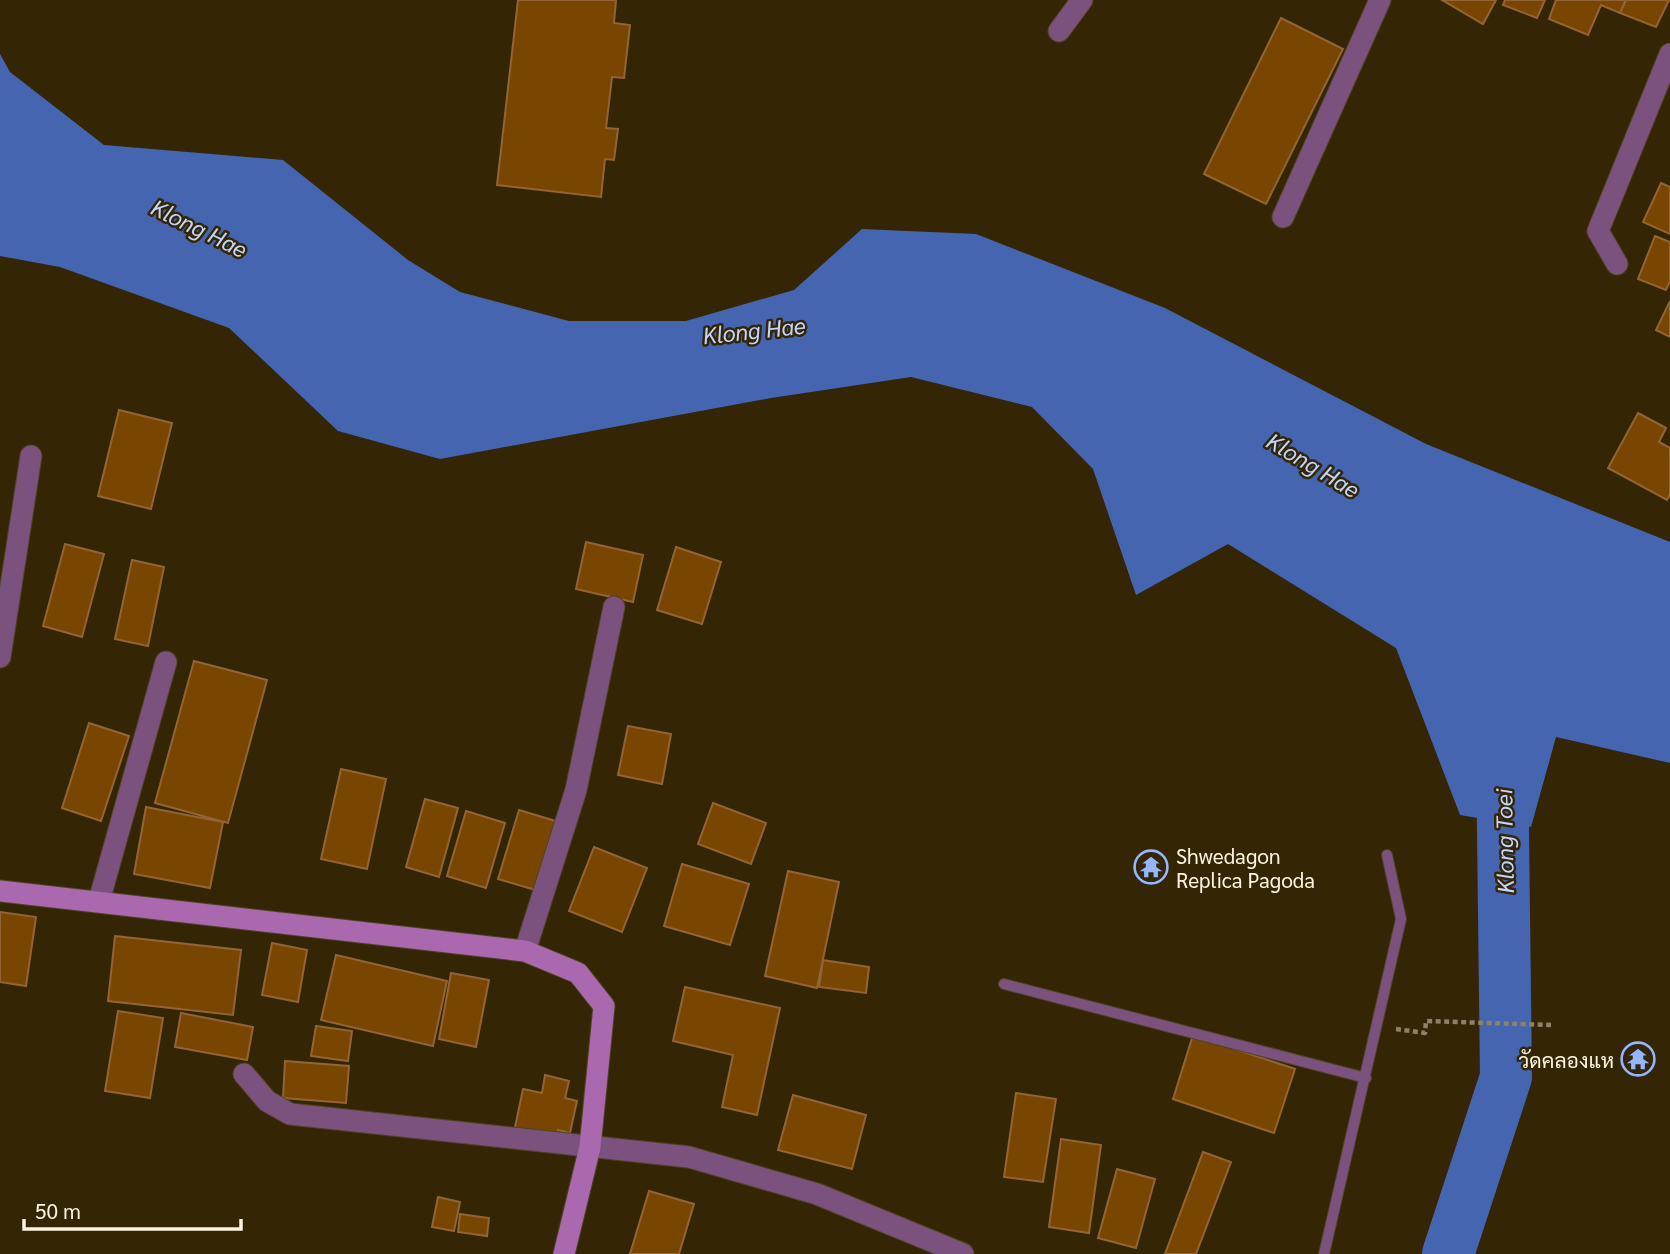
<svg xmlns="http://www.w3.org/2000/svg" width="1670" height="1254" viewBox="0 0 1670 1254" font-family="Georgia,Sarabun,serif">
<rect width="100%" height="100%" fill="#342605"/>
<!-- water -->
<polygon fill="#4565b0" points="0,54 10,72 104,145 283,160 408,260 460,292 569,321 686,321 794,290 862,229 976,234 1165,308 1426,444 1670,542 1670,763 1556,737 1531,827 1460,815 1396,648 1228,544 1136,595 1093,469 1032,407 911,377 771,398 440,459 338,431 229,328 60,267 0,256"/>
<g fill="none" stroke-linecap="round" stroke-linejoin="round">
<!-- river -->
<polyline stroke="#4565b0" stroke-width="52" points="1448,1254 1506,1077 1502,749"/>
</g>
<!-- building -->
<g fill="#794601" stroke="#926436" stroke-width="2">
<polygon points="518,0 616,0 614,23 630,25 624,78 612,77 606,128 618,129 614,160 605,159 601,197 497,185"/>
<polygon points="1442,0 1496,0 1483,24"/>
<polygon points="1505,0 1545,0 1537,18 1503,5"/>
<polygon points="1556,0 1626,0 1620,13 1601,5 1588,35 1549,19"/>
<polygon points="1626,0 1669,0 1656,27 1620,13"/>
<polygon points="1281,18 1343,49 1266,204 1204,174"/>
<polygon points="1661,183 1670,187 1670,234 1643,222"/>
<polygon points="1655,236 1670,242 1670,281 1666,290 1638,279"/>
<polygon points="1670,301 1670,337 1656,330"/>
<polygon points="119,410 172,423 151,509 98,496"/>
<polygon points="1638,413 1666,428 1659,442 1670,448 1670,494 1667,500 1608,468"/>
<polygon points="586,542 643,555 633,602 576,589"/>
<polygon points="65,544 104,554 82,637 43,626"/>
<polygon points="676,547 721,562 702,624 657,610"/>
<polygon points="132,560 164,567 148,646 115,639"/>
<polygon points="194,661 267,680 228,823 155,803"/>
<polygon points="89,723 129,736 101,821 62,808"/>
<polygon points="628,726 671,734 662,784 618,775"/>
<polygon points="341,769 386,779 367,869 321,859"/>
<polygon points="425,799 458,808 439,877 406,867"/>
<polygon points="713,803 766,823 751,864 698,844"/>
<polygon points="146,807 223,822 210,888 134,874"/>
<polygon points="519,810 559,822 539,891 498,879"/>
<polygon points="466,811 505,823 486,888 447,876"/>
<polygon points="594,847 647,868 622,932 569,911"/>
<polygon points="682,864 749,884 730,945 664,926"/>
<polygon points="788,871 839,882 817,988 765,976"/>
<polygon points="0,912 36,917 26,986 0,982"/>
<polygon points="115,936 241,950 233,1015 108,1001"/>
<polygon points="272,943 307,950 298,1002 262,995"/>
<polygon points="336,955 447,981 433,1046 321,1020"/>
<polygon points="823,960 869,967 866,993 819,987"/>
<polygon points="451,973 489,980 476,1047 439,1039"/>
<polygon points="685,987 780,1008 757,1115 722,1107 733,1055 673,1041"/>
<polygon points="118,1011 163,1018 150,1098 105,1091"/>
<polygon points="181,1013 253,1027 247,1060 175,1047"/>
<polygon points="316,1026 352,1031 348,1061 311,1056"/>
<polygon points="1193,1035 1295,1069 1274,1133 1173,1099"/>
<polygon points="285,1061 349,1066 346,1103 283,1098"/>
<polygon points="545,1075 569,1081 565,1098 577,1101 570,1133 558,1130 556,1141 514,1132 523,1089 542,1093"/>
<polygon points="1016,1093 1056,1099 1043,1182 1004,1177"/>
<polygon points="793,1095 866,1115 852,1169 778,1150"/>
<polygon points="1061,1139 1101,1145 1089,1233 1049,1227"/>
<polygon points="1203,1152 1231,1162 1196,1254 1165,1254"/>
<polygon points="1117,1169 1155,1179 1136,1248 1098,1238"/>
<polygon points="649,1191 694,1204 679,1254 630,1254"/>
<polygon points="438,1197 460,1202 454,1231 432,1227"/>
<polygon points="460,1214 489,1218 487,1236 458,1232"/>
</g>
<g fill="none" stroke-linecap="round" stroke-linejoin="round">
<defs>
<g id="lane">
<polyline points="1004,984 1366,1078"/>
<polyline points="1324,1254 1401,919 1387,855"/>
</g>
<g id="street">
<polyline points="1059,31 1082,0"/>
<polyline points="1283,217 1380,0"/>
<polyline points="1617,264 1598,231 1670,54"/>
<polyline points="0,657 31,456"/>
<polyline points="99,901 166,662"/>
<polyline points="525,951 576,790 614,607"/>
<polyline points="244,1074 267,1101 290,1114 689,1157 817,1194 963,1254"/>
</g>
<polyline id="secondary" points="0,891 525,951 578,973 604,1006 590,1147 564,1254"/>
</defs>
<!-- lane casing -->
<use href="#lane" stroke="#504324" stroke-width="12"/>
<!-- street casing -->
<use href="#street" stroke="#504324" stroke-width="23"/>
<!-- secondary casing -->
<use href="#secondary" stroke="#504324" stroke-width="23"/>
<!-- path -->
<polyline stroke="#8d8167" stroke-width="4.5" stroke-dasharray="5 3.5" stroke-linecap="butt" points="1396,1029 1425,1033 1426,1021 1551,1025"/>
<!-- lane -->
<use href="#lane" stroke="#7b527d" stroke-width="10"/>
<!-- street -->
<use href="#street" stroke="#7b527d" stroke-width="21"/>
<!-- secondary -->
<use href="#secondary" stroke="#aa68ae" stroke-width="21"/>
</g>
<!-- icons -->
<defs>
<symbol id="temple-ring" viewBox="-11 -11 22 22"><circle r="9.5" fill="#342605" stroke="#95b6fd" stroke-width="1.5"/><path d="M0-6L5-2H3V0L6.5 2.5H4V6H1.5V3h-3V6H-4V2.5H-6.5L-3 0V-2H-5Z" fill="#95b6fd"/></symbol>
</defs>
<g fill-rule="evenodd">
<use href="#temple-ring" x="1132" y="848" width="38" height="38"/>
<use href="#temple-ring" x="1619" y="1040" width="38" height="38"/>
</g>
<g text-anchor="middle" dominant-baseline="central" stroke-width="5" stroke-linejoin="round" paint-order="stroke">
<!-- poi labels -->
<g font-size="21" fill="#fcf3e1" stroke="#342605" text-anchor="start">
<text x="1176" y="855">Shwedagon<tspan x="1176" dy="24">Replica Pagoda</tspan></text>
<text x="1614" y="1059" text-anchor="end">วัดคลองแห</text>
</g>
<!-- water labels -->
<g font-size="23" font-style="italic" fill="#c1d5fe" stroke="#342605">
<text transform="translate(200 227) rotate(26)">Klong Hae</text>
<text transform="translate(754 329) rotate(-6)">Klong Hae</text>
<text transform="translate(1314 464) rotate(31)">Klong Hae</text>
<text transform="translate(1503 841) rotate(-91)">Klong Toei</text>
</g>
</g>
<!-- scale -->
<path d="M24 1219v10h217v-10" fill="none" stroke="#fcf3e1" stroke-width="3.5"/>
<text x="35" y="1219" font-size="21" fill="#fcf3e1" stroke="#342605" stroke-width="5" paint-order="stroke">50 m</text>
</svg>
